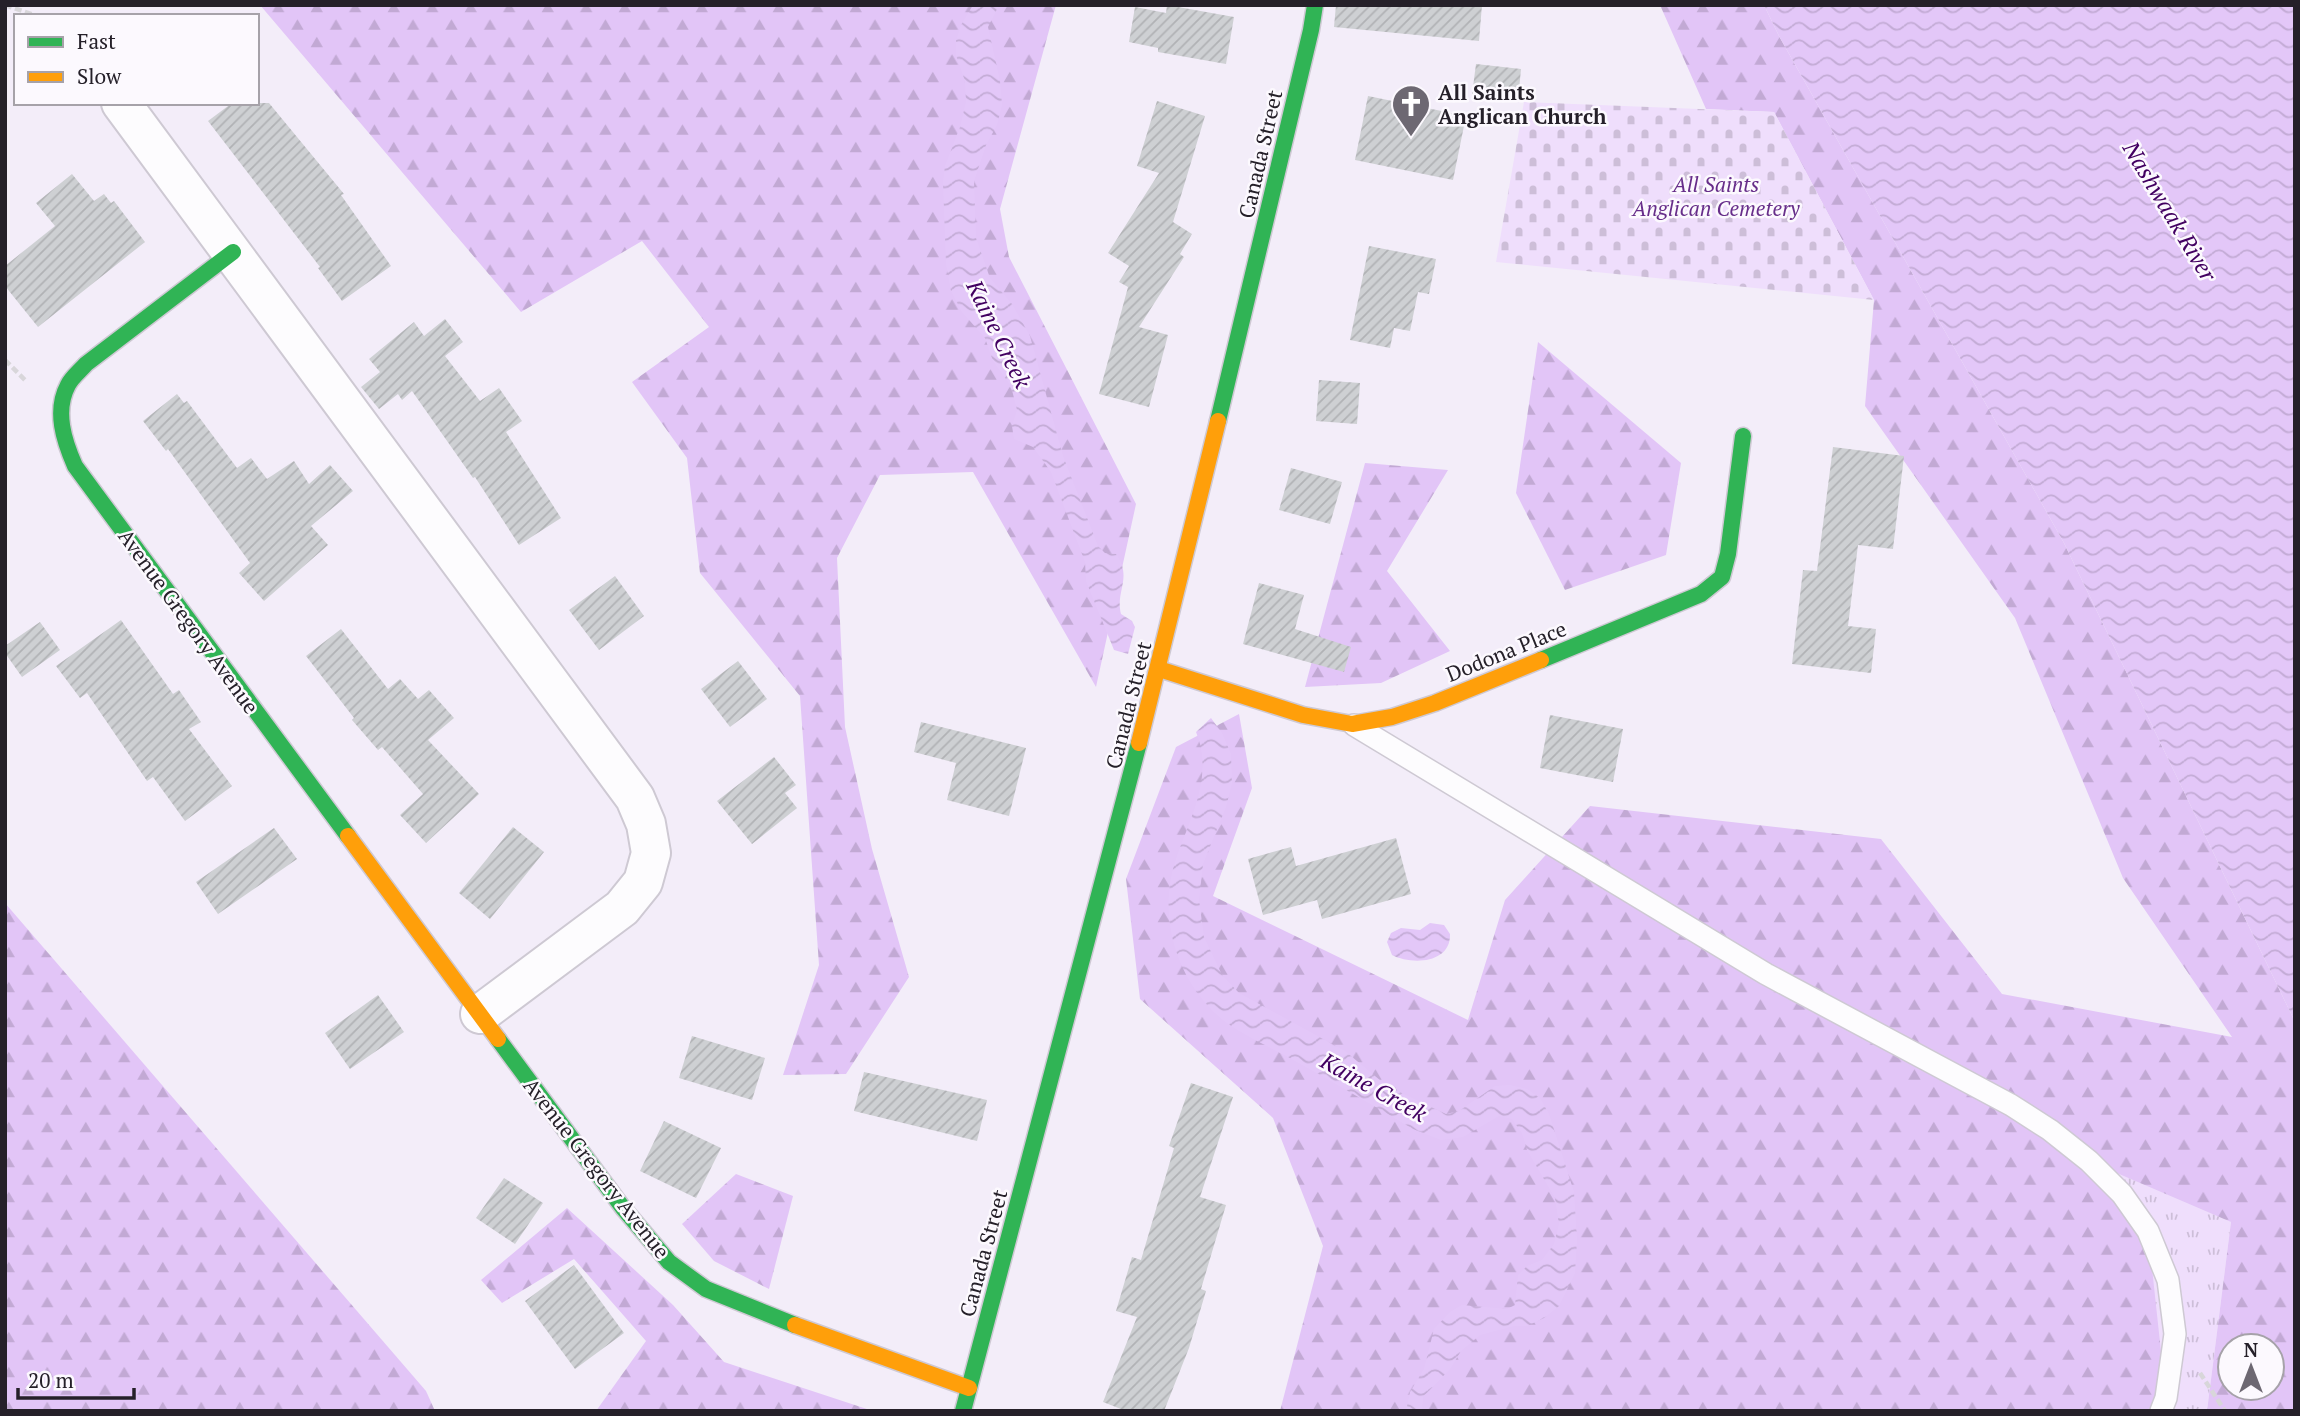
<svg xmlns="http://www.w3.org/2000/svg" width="2300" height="1416" viewBox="0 0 2300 1416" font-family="'PT Serif',serif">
<defs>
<pattern id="grass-tufts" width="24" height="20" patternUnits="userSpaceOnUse" patternTransform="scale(1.75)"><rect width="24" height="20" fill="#efdefc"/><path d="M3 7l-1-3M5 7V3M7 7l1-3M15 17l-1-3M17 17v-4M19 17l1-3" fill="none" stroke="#cdbed8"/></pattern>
<pattern id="forest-firs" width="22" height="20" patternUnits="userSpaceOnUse" patternTransform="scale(1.75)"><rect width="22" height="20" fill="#e2c5f7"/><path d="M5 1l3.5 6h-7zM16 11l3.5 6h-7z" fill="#c2a9d4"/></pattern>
<pattern id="cemetery-stones" width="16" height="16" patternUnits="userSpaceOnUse" patternTransform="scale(1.75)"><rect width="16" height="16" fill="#efdefc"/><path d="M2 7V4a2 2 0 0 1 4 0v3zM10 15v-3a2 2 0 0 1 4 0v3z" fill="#cdbed8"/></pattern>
<pattern id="water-waves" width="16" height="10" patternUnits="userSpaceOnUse" patternTransform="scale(1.75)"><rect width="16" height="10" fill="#e3c7f8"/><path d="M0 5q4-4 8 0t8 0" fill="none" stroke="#c3abd5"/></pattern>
<pattern id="building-hatch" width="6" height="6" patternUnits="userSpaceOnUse" patternTransform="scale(1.75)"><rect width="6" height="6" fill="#ced0d3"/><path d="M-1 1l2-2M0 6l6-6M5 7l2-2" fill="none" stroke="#b1b2b5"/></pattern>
</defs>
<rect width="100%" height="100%" fill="#f3edf9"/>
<!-- grass -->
<polygon fill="url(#grass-tufts)" points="2089,1161 2231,1222 2207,1411 2161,1411"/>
<!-- forest -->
<g fill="url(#forest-firs)" fill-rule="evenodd">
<polygon points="260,5 1056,5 1000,209 1009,257 1136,504 1096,687 973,472 880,475 837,558 845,727 872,849 909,977 846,1074 783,1075 819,965 800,696 700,573 687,458 632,382 709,327 642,241 521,312"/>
<path d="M1660,5H1764L1779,36L2064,543L2295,1022V1411H2207L2231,1222L2091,1162L2148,1231L2166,1398L2161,1411H1280L1323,1246L1273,1118L1140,999L1126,879L1176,747L1239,714L1252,788L1213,896L1468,1020L1505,900L1590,806L1881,839L2002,994L2232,1037L2123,878L2015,618L1865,406L1874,300L1774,112L1706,109ZM2230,1346H2272V1388H2230Z"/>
<polygon points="1538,342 1681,463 1666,555 1565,590 1516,493"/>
<polygon points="1365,463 1448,470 1387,571 1450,651 1381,683 1305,687"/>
<polygon points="5,903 426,1391 435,1411 5,1411"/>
<polygon points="736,1174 793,1196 769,1289 714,1261 682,1224"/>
<polygon points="567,1208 673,1305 724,1362 873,1411 596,1411 646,1341 574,1259 502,1303 481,1280"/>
</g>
<!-- cemetery -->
<polygon fill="url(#cemetery-stones)" points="1524,102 1774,112 1874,300 1496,262"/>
<!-- water -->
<g fill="url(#water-waves)">
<path d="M973,5H999L988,27L1000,81L1002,105L997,125L986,145L974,181L976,238L990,278L1012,304L1030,336L1063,456L1098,546L1105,553L1116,554C1133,578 1115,591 1121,614L1132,621L1135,627L1128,654L1114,650L1086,581L1085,562L1051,472L1033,447L1014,439L1012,426L1017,410L1011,386L993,361L985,338L962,312L951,291L946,264L943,182L945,166L960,127L966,102L965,81L956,55V41L961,25Z"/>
<polygon points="1764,5 2295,5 2295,1022 2064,543 1779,36"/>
<path d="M1211,718L1222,733L1231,754L1232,783L1226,807L1203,864L1199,900L1204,937L1222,975L1239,993L1345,1051L1387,1086L1446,1114L1459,1111L1495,1086L1510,1085L1527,1089L1540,1098L1549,1114L1574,1192L1577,1240L1575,1273L1559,1306L1544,1318L1527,1326H1514L1480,1335L1461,1351L1450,1369L1423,1397L1422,1411H1406L1410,1392L1424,1369L1434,1329L1450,1312L1462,1305L1507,1309L1515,1305L1518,1275L1527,1266L1542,1260L1554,1244L1559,1224L1555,1198L1527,1150L1522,1133L1512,1119L1499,1116L1463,1137L1441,1140L1413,1129C1372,1105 1330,1080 1288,1057C1264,1044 1229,1029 1211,1009C1172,968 1158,909 1177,856C1191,817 1214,774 1196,732Z"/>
<path d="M1430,923L1444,925L1450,934C1451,964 1411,965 1392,955L1387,942L1391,933L1401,928L1420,930Z"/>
</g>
<!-- building -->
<g fill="url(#building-hatch)">
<polygon points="1167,5 1234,17 1226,64 1158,52 1158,48 1129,42 1135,7 1166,13"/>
<polygon points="1336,5 1482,5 1479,41 1334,27"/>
<polygon points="1476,64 1521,69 1518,100 1472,95"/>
<polygon points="1368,96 1466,116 1453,180 1355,160"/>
<polygon points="1157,101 1205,116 1173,222 1192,234 1180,254 1184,257 1139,327 1168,335 1149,407 1099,394 1128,287 1119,282 1129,266 1108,253 1159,173 1137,166"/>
<polygon points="232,103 269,103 344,194 341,195 391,266 342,301 318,268 320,267 208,121"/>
<polygon points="72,174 94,201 104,194 111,203 114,201 145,242 38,327 5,286 5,266 55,226 36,203"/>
<polygon points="1369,246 1436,259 1429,294 1418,292 1410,331 1394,328 1390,348 1350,340"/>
<polygon points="445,319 463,342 445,356 480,401 499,388 522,421 506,432 561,518 519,545 475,477 473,478 412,391 402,400 398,394 379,409 361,387 380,372 369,359 414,322 424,336"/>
<polygon points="1319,380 1360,383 1357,424 1316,421"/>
<polygon points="177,394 184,403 187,401 237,468 251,458 267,479 294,461 309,484 330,465 353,491 311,526 328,545 264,601 239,573 250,563 168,449 166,451 143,421"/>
<polygon points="1833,447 1904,456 1893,549 1858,545 1848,626 1876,629 1871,673 1792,664 1803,570 1817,571"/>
<polygon points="1291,468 1342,482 1330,524 1279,510"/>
<polygon points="615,576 644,616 599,650 569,610"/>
<polygon points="1259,583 1304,595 1295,629 1351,647 1344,672 1243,644"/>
<polygon points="121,620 173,694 179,690 201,722 189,729 232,786 185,821 153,777 147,781 87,693 80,698 56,666"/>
<polygon points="40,622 60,650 22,677 5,653 5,646"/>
<polygon points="341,629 388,689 400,679 418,699 429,690 454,718 428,740 479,794 426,843 400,815 423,794 382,747 378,750 352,720 354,718 306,656"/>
<polygon points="738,661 767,699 730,727 701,689"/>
<polygon points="1550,715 1623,729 1613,782 1540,768"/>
<polygon points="921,722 1026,748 1009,816 947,800 956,763 914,752"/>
<polygon points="774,757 796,785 785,793 797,808 752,844 717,801"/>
<polygon points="513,827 544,852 490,919 459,893"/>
<polygon points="274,828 297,859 218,914 196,882"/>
<polygon points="1396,838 1411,894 1322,919 1317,900 1263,915 1248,859 1291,847 1296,866"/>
<polygon points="378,995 404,1032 350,1069 325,1033"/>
<polygon points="692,1036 765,1058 752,1100 679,1078"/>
<polygon points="864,1072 987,1100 977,1141 854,1111"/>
<polygon points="1191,1083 1233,1097 1200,1197 1226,1205 1201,1289 1206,1291 1189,1348 1164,1411 1126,1411 1103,1402 1137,1317 1116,1311 1132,1257 1141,1260 1174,1148 1169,1146"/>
<polygon points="664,1121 721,1148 696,1198 640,1171"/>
<polygon points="504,1178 543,1203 515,1244 476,1218"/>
<polygon points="574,1265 624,1333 575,1369 525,1301"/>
</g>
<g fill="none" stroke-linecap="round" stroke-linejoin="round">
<defs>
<polyline id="lane" points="1354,725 1766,974 2011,1105 2050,1130 2089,1161 2122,1194 2148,1231 2168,1280 2175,1334 2166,1398 2161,1411"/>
<polyline id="street" points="121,103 635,798 646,824 651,853 643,882 622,908 480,1014"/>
<g id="fast">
<path d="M233,252L86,364C80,371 72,377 68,385C54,411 64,441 75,466L348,836"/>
<polyline points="1218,421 1311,30 1315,5"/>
<polyline points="1541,660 1701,594 1722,577 1728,554 1743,436"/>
<polyline points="498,1039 623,1208 669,1262 706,1289 795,1325"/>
<polyline points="963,1411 1139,743"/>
</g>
<g id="slow">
<polyline points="1159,669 1303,715 1352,724 1392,717 1435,703 1541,660"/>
<polyline points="1139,743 1218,421"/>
<polyline points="348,836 498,1039"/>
<polyline points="795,1325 969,1388"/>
</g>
</defs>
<!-- lane casing -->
<use href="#lane" stroke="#cec9d3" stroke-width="24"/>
<!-- street casing -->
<use href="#street" stroke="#cec9d3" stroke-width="42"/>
<!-- fast casing -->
<use href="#fast" stroke="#cec9d3" stroke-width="19"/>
<!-- slow casing -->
<use href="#slow" stroke="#cec9d3" stroke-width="19"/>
<!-- path -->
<g stroke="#d8d6da" stroke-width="4.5" stroke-dasharray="7 3.5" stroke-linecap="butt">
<polyline points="5,5 37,16"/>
<polyline points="5,360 27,382"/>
<polyline points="2200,1373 2225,1411"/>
</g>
<!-- lane -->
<use href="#lane" stroke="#fdfcfe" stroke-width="21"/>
<!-- street -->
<use href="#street" stroke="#fdfcfe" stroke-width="38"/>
<!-- fast -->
<use href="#fast" stroke="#30b455" stroke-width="16"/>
<!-- slow -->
<use href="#slow" stroke="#ff9f0a" stroke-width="16"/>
</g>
<!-- icons -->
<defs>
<symbol id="church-pin" viewBox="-11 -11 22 30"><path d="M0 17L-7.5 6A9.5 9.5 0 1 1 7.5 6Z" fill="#6d6872" stroke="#fcf9fe"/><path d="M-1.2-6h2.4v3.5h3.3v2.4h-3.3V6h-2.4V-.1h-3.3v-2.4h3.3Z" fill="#fff"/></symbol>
</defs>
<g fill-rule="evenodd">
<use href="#church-pin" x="1389" y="82" width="44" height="60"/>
</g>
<g text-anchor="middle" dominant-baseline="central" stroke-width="5" stroke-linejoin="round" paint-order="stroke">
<!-- poi labels -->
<g font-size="21" font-weight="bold" fill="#252029" stroke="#fcf9fe" text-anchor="start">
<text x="1438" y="92">All Saints<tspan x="1438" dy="24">Anglican Church</tspan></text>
</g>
<!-- street labels -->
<g font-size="21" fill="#252029" stroke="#fcf9fe">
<text transform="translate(1260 154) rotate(-77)">Canada Street</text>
<text transform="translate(189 621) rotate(54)">Avenue Gregory Avenue</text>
<text transform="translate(1506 651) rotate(-22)">Dodona Place</text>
<text transform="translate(1128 705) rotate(-76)">Canada Street</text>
<text transform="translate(597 1168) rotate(52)">Avenue Gregory Avenue</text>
<text transform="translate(983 1253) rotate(-75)">Canada Street</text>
</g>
<!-- park labels -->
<g font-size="21" font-style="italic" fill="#672e8a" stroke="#fcf9fe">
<text x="1716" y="184">All Saints<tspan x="1716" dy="24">Anglican Cemetery</tspan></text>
</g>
<!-- water labels -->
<g font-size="23" font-style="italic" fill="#420061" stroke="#fcf9fe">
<text transform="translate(2170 211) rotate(59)">Nashwaak River</text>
<text transform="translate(999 334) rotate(64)">Kaine Creek</text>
<text transform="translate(1374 1087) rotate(29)">Kaine Creek</text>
</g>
</g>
<!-- border -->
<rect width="2300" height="1416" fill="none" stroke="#252029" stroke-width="14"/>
<!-- legend -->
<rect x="14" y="14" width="245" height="91" fill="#fcf9fe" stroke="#a6a2a9" stroke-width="2"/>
<rect x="28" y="37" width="35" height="10" fill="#30b455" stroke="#a6a2a9" stroke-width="2"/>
<text x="77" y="49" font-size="21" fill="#252029">Fast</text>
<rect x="28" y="72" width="35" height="10" fill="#ff9f0a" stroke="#a6a2a9" stroke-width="2"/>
<text x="77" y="84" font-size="21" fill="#252029">Slow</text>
<!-- north arrow -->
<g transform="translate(2251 1367)"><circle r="33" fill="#fcf9fe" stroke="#a6a2a9" stroke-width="2"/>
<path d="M0-5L12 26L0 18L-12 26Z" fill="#6d6872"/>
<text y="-10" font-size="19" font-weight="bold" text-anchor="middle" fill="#252029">N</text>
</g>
<!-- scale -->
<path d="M18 1388v10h116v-10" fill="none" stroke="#252029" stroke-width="3.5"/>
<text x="28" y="1388" font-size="21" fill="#252029" stroke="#fcf9fe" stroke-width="5" paint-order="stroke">20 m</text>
</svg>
